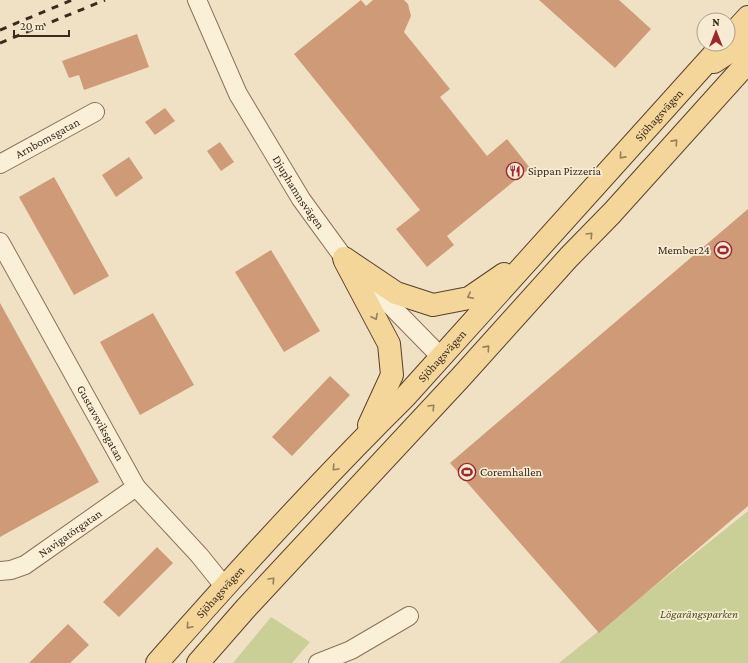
<svg xmlns="http://www.w3.org/2000/svg" width="748" height="663" viewBox="0 0 748 663" font-family="'Crimson Pro',serif">
<rect width="100%" height="100%" fill="#f0e1c4"/>
<!-- green -->
<g fill="#cace97">
<polygon points="748,511 748,663 559,663"/>
<polygon points="271,617 310,642 292,663 233,663"/>
</g>
<!-- building -->
<g fill="#cf9a78">
<polygon points="361,0 366,6 373,0 404,0 408,4 411,16 404,32 450,89 440,97 487,156 507,139 530,168 447,236 454,245 427,267 396,229 420,210 294,54"/>
<polygon points="539,0 619,0 651,29 615,68"/>
<polygon points="137,34 149,67 84,90 79,75 69,78 62,61"/>
<polygon points="165,108 175,121 155,135 145,122"/>
<polygon points="220,142 234,162 221,171 207,151"/>
<polygon points="129,157 143,178 116,197 102,175"/>
<polygon points="54,177 109,276 74,295 19,197"/>
<polygon points="748,209 748,506 599,633 450,463"/>
<polygon points="271,250 320,331 284,352 235,272"/>
<polygon points="0,303 99,482 0,537"/>
<polygon points="153,313 194,385 140,415 100,342"/>
<polygon points="330,376 350,395 292,456 272,437"/>
<polygon points="157,547 173,563 119,617 103,602"/>
<polygon points="68,624 89,645 70,663 29,663"/>
</g>
<g fill="none" stroke-linecap="round" stroke-linejoin="round">
<defs>
<g id="minor">
<path id="s1" d="M197,0L238,94L301,199L344,258L441,357"/>
<path id="s2" d="M0,164L95,112"/>
<path id="s3" d="M0,242L136,487L199,555L224,586"/>
<path id="s4" d="M0,571L11,570L25,565L136,487"/>
<polyline points="318,663 351,650 409,616"/>
</g>
<g id="major">
<polyline points="728,39 748,17"/>
<polyline points="714,62 748,40"/>
<polyline points="344,258 396,293 433,305 469,298 504,274"/>
<polyline points="345,261 389,344 392,375 369,425"/>
<path id="s5" d="M157,663C237,572 319,482 405,397L723,44"/>
<polyline points="198,663 246,608 461,377 569,257 612,213 748,62"/>
</g>
</defs>
<!-- minor casing -->
<use href="#minor" stroke="#8b7259" stroke-width="20"/>
<!-- major casing -->
<use href="#major" stroke="#59402e" stroke-width="24"/>
<!-- minor -->
<use href="#minor" stroke="#faefd7" stroke-width="18"/>
<!-- major -->
<use href="#major" stroke="#f4d59a" stroke-width="22"/>
<!-- rail -->
<g stroke="#3a2b1e" stroke-width="3" stroke-dasharray="7 7" stroke-linecap="butt">
<polyline points="0,30 72,0"/>
<polyline points="0,43 105,0"/>
</g>
</g>
<!-- one-way arrows -->
<defs><path id="oneway-chevron" d="M-2-3.5L2.5 0L-2 3.5" fill="none" stroke-width="1.6" stroke-linecap="round" stroke-linejoin="round"/></defs>
<g stroke="#97805c">
<use href="#oneway-chevron" transform="translate(675 142) rotate(-48)"/>
<use href="#oneway-chevron" transform="translate(622 156) rotate(132)"/>
<use href="#oneway-chevron" transform="translate(590 235) rotate(-46)"/>
<use href="#oneway-chevron" transform="translate(470 296) rotate(154)"/>
<use href="#oneway-chevron" transform="translate(375 317) rotate(63)"/>
<use href="#oneway-chevron" transform="translate(487 348) rotate(-48)"/>
<use href="#oneway-chevron" transform="translate(432 407) rotate(-47)"/>
<use href="#oneway-chevron" transform="translate(335 468) rotate(133)"/>
<use href="#oneway-chevron" transform="translate(272 580) rotate(-47)"/>
<use href="#oneway-chevron" transform="translate(189 626) rotate(131)"/>
</g>
<!-- icons -->
<defs>
<symbol id="restaurant-ring" viewBox="-11 -11 22 22"><circle r="9.5" fill="#f7ebd3" stroke="#9c272c" stroke-width="1.5"/><path d="M-5-6h1v4h1v-4h1v4h1v-4h1v5L-1.5 .5V6h-2V.5L-5-1ZM5-6V6H3V1.5H1.5Q1.5-4 5-6Z" fill="#9c272c"/></symbol>
<symbol id="stadium-ring" viewBox="-11 -11 22 22"><circle r="9.5" fill="#f7ebd3" stroke="#9c272c" stroke-width="1.5"/><path d="M0-5a6.5 5 0 1 0 0 10a6.5 5 0 1 0 0-10ZM-3.5-1.8h7v3.6h-7Z" fill="#9c272c"/></symbol>
</defs>
<g fill-rule="evenodd">
<use href="#restaurant-ring" x="505" y="161" width="20" height="20"/>
<use href="#stadium-ring" x="713" y="240" width="20" height="20"/>
<use href="#stadium-ring" x="457" y="462" width="20" height="20"/>
</g>
<g text-anchor="middle" dominant-baseline="central" stroke-width="3.5" stroke-linejoin="round" paint-order="stroke">
<!-- street labels -->
<g font-size="12" fill="#3a2b1e" stroke="#f7ebd3">
<text stroke="none"><textPath href="#s5" startOffset="743">Sjöhagsvägen</textPath></text>
<text stroke="none"><textPath href="#s2" startOffset="54">Arnbomsgatan</textPath></text>
<text stroke="none"><textPath href="#s1" startOffset="218">Djuphamnsvägen</textPath></text>
<text stroke="none"><textPath href="#s5" startOffset="419">Sjöhagsvägen</textPath></text>
<text stroke="none"><textPath href="#s3" startOffset="207">Gustavsviksgatan</textPath></text>
<text stroke="none"><textPath href="#s4" startOffset="81">Navigatörgatan</textPath></text>
<text stroke="none"><textPath href="#s5" startOffset="95">Sjöhagsvägen</textPath></text>
</g>
<!-- poi labels -->
<g font-size="12" fill="#3a2b1e" stroke="#f7ebd3" text-anchor="start">
<text x="528" y="171">Sippan Pizzeria</text>
<text x="710" y="250" text-anchor="end">Member24</text>
<text x="480" y="472">Coremhallen</text>
</g>
<!-- park labels -->
<g font-size="12" font-style="italic" fill="#4c5724" stroke="#f7ebd3">
<text x="699" y="614">Lögarängsparken</text>
</g>
</g>
<!-- north arrow -->
<g transform="translate(716 32)"><circle r="19" fill="#f7ebd3" stroke="#ab9e8b"/>
<path d="M0-3L7 15L0 10L-7 15Z" fill="#9c272c"/>
<text y="-6" font-size="11" font-weight="bold" text-anchor="middle" fill="#3a2b1e">N</text>
</g>
<!-- scale -->
<path d="M14 30v6h55v-6" fill="none" stroke="#3a2b1e" stroke-width="2"/>
<text x="20" y="30" font-size="12" fill="#3a2b1e" stroke="#f7ebd3" stroke-width="3" paint-order="stroke">20 m</text>
</svg>
